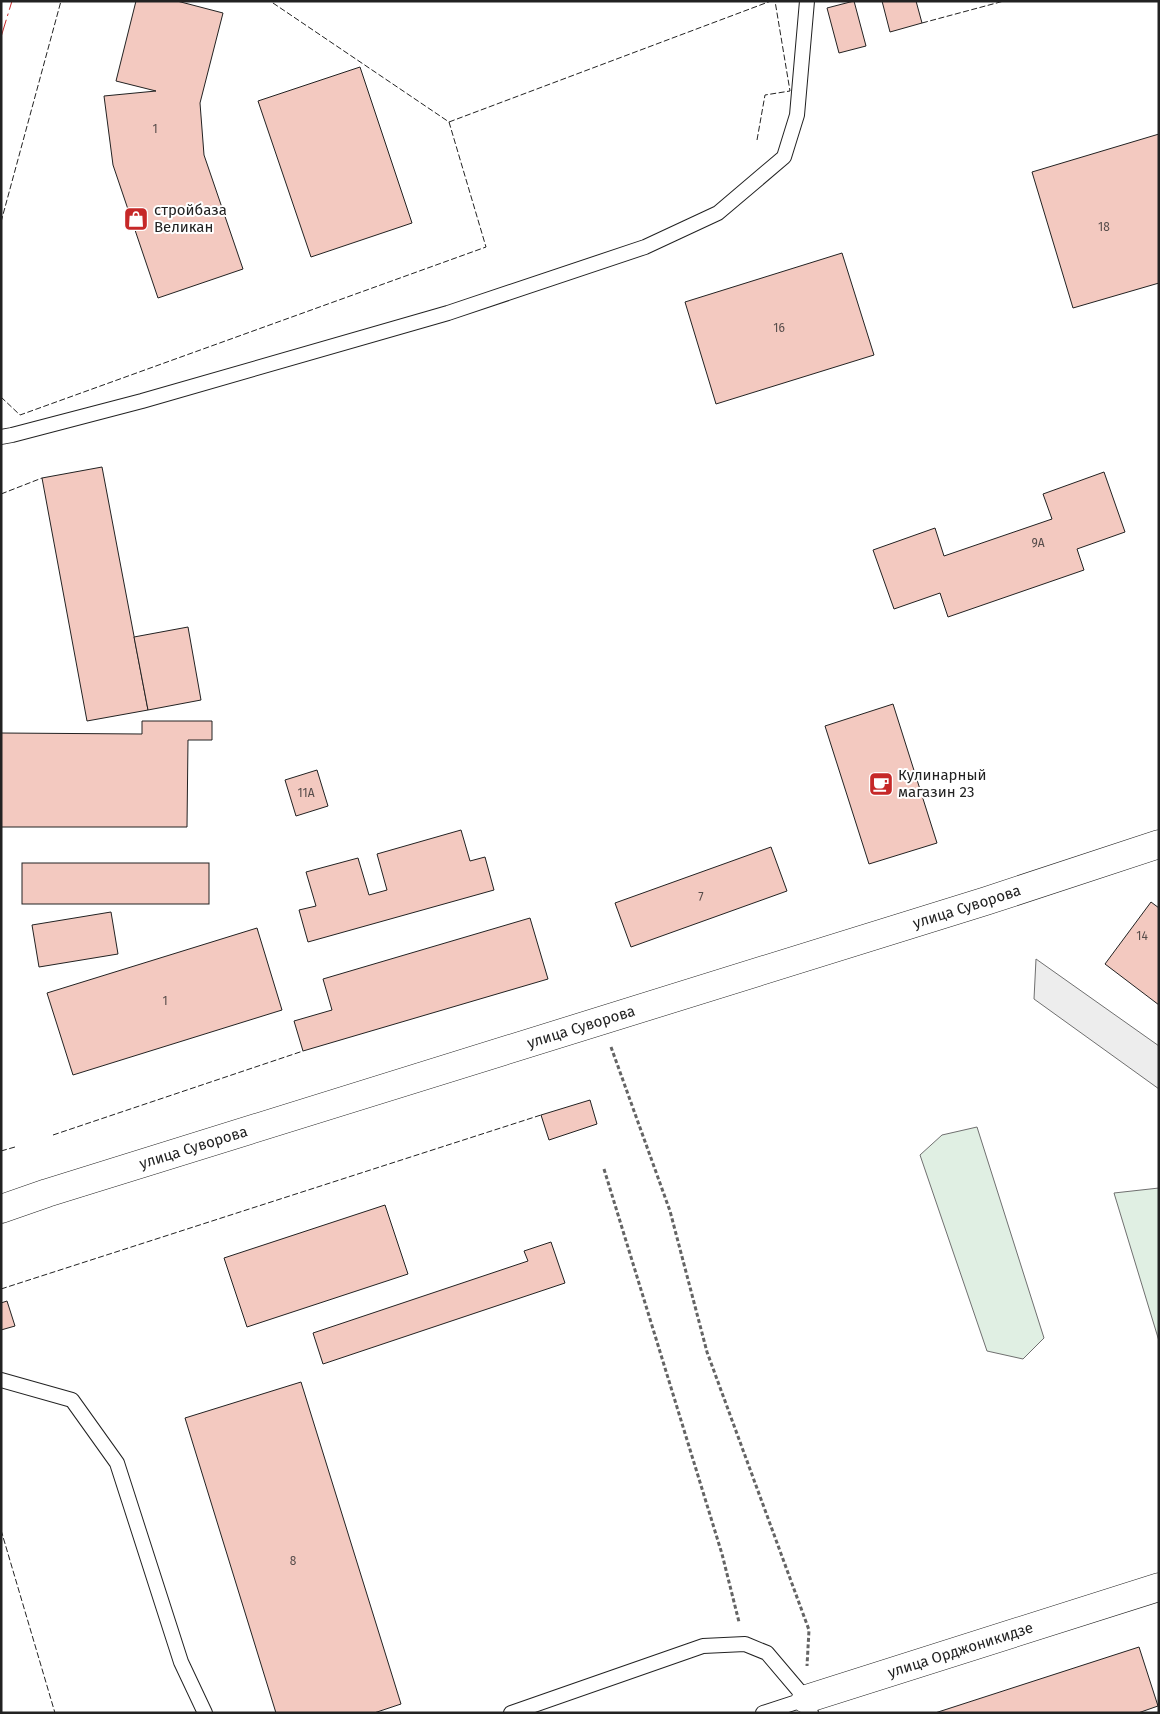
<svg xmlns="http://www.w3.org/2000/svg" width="1160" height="1714" viewBox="0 0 1160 1714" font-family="'Fira Sans',sans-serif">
<rect width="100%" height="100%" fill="#fff"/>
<!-- green -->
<g fill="#e0efe3" stroke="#6f6f6f">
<polygon points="977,1127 1044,1338 1023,1359 987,1351 920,1155 942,1135"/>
<polygon points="1159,1188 1159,1341 1114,1193"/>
</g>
<!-- parking -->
<polygon fill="#ededed" stroke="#6f6f6f" points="1036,959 1159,1046 1159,1089 1034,999"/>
<!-- building -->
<g fill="#f3c9c0" stroke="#222">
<polygon points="136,1 177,1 223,13 200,103 204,155 243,269 158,298 113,165 104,96 156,91 116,81"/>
<polygon points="854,1 866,46 839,53 827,8"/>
<polygon points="882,1 916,1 922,23 890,32"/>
<polygon points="360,67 412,223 311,257 258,101"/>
<polygon points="1159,134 1159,283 1073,308 1032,172"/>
<polygon points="842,253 874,355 716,404 685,302"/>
<polygon points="102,467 148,710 87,721 42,478"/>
<polygon points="1104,472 1125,532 1077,549 1084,570 948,617 940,593 894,609 873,550 935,528 944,556 1052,519 1043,494"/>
<polygon points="188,627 201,700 148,710 134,637"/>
<polygon points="893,704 937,843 869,864 825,726"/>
<polygon points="142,721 212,721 212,740 188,740 187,827 1,827 1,733 142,734"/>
<polygon points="317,770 328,806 296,816 285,780"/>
<polygon points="461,830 470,861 485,857 494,890 308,942 299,910 316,906 306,872 358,858 369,895 387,890 377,854"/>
<polygon points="771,847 787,891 631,947 615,903"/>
<rect x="22" y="863" width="187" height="41"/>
<polygon points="1151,902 1159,908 1159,1005 1105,964"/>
<polygon points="111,912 118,954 39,967 32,925"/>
<polygon points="530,918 548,979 303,1051 294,1021 332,1010 323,979"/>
<polygon points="257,928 282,1010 73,1075 47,993"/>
<polygon points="590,1100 597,1124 549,1140 541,1115"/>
<polygon points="385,1205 408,1274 247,1327 224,1258"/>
<polygon points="551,1242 565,1283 323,1364 313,1333 528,1261 524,1251"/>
<polygon points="7,1301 15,1326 1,1330 1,1303"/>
<polygon points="301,1382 401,1704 374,1713 276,1713 185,1418"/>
<polygon points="1139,1647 1158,1706 1138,1713 935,1713"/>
</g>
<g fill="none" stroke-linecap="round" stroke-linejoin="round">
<defs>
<g id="service">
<polyline points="1,437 12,435 142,401 448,313 645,247 718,213 784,157 797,115 807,1"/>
<polyline points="1,1380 72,1400 117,1463 181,1662 205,1713"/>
<polyline points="511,1713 703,1646 745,1644 767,1653 806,1699 811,1713"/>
<polyline points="763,1713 806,1699"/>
</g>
<g id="minor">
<path id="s1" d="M1,1209L47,1193L986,901L1159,844"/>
<path id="s2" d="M806,1699L1159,1587"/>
</g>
</defs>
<!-- service casing -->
<use href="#service" stroke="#222" stroke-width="16"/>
<!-- minor casing -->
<use href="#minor" stroke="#222" stroke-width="29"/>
<!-- path -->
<g stroke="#646464" stroke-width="3" stroke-dasharray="4 2.5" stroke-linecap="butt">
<polyline points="611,1047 670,1211 707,1352 809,1630 807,1666"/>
<polyline points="604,1169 722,1554 739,1622"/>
</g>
<!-- service -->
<use href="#service" stroke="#fff" stroke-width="14"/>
<!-- minor -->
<use href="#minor" stroke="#fff" stroke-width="28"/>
<!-- fence -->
<g stroke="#222" stroke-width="1" stroke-dasharray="6 2.5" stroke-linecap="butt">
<polyline points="922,23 1004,1"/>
<polyline points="449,122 771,1"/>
<polyline points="757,140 765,95 790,91 775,1"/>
<polyline points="1,222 61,1"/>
<polyline points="1,397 20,415 486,247 449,122 270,1"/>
<polyline points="1,494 42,478"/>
<polyline points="53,1135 303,1051"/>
<polyline points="1,1151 15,1147"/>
<polyline points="1,1289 541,1115"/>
<polyline points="1,1530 55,1713"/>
</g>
<!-- power -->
<polyline stroke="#c62828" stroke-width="1" stroke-dasharray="18 4 2.5 4" stroke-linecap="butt" points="1,37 12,1"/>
</g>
<!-- icons -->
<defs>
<symbol id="shop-square" viewBox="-11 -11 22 22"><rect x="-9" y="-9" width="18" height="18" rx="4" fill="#c62828" stroke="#fff"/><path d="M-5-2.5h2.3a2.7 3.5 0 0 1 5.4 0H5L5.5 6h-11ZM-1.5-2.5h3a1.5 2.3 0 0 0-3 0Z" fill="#fff"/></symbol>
<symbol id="cafe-square" viewBox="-11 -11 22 22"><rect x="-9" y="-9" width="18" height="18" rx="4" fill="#c62828" stroke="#fff"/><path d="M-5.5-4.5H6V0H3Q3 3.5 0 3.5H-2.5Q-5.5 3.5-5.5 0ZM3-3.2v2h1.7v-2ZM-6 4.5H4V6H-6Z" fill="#fff"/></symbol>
</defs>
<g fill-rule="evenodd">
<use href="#shop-square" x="122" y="205" width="28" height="28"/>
<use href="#cafe-square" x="867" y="770" width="28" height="28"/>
</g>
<g text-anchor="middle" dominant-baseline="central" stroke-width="4" stroke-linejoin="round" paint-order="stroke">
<!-- number labels -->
<g font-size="12" fill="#564c4a">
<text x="155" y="129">1</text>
<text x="1104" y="227">18</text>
<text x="779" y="328">16</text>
<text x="1038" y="543">9А</text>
<text x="306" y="793">11А</text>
<text x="701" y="897">7</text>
<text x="1142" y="936">14</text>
<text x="165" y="1001">1</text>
<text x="293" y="1561">8</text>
</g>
<!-- poi labels -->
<g font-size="15" fill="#222" stroke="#fff" text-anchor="start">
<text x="154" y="210">стройбаза<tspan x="154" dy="17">Великан</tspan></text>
<text x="898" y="775">Кулинарный<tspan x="898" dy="17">магазин 23</tspan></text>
</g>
<!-- street labels -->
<g font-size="15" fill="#222" stroke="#fff">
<text stroke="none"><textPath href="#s1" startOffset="1012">улица Суворова</textPath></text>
<text stroke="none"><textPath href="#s1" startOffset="608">улица Суворова</textPath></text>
<text stroke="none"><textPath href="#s1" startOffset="202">улица Суворова</textPath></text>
<text stroke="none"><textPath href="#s2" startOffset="162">улица Орджоникидзе</textPath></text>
</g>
</g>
<!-- border -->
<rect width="1160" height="1714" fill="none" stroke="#222222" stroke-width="5"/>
</svg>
